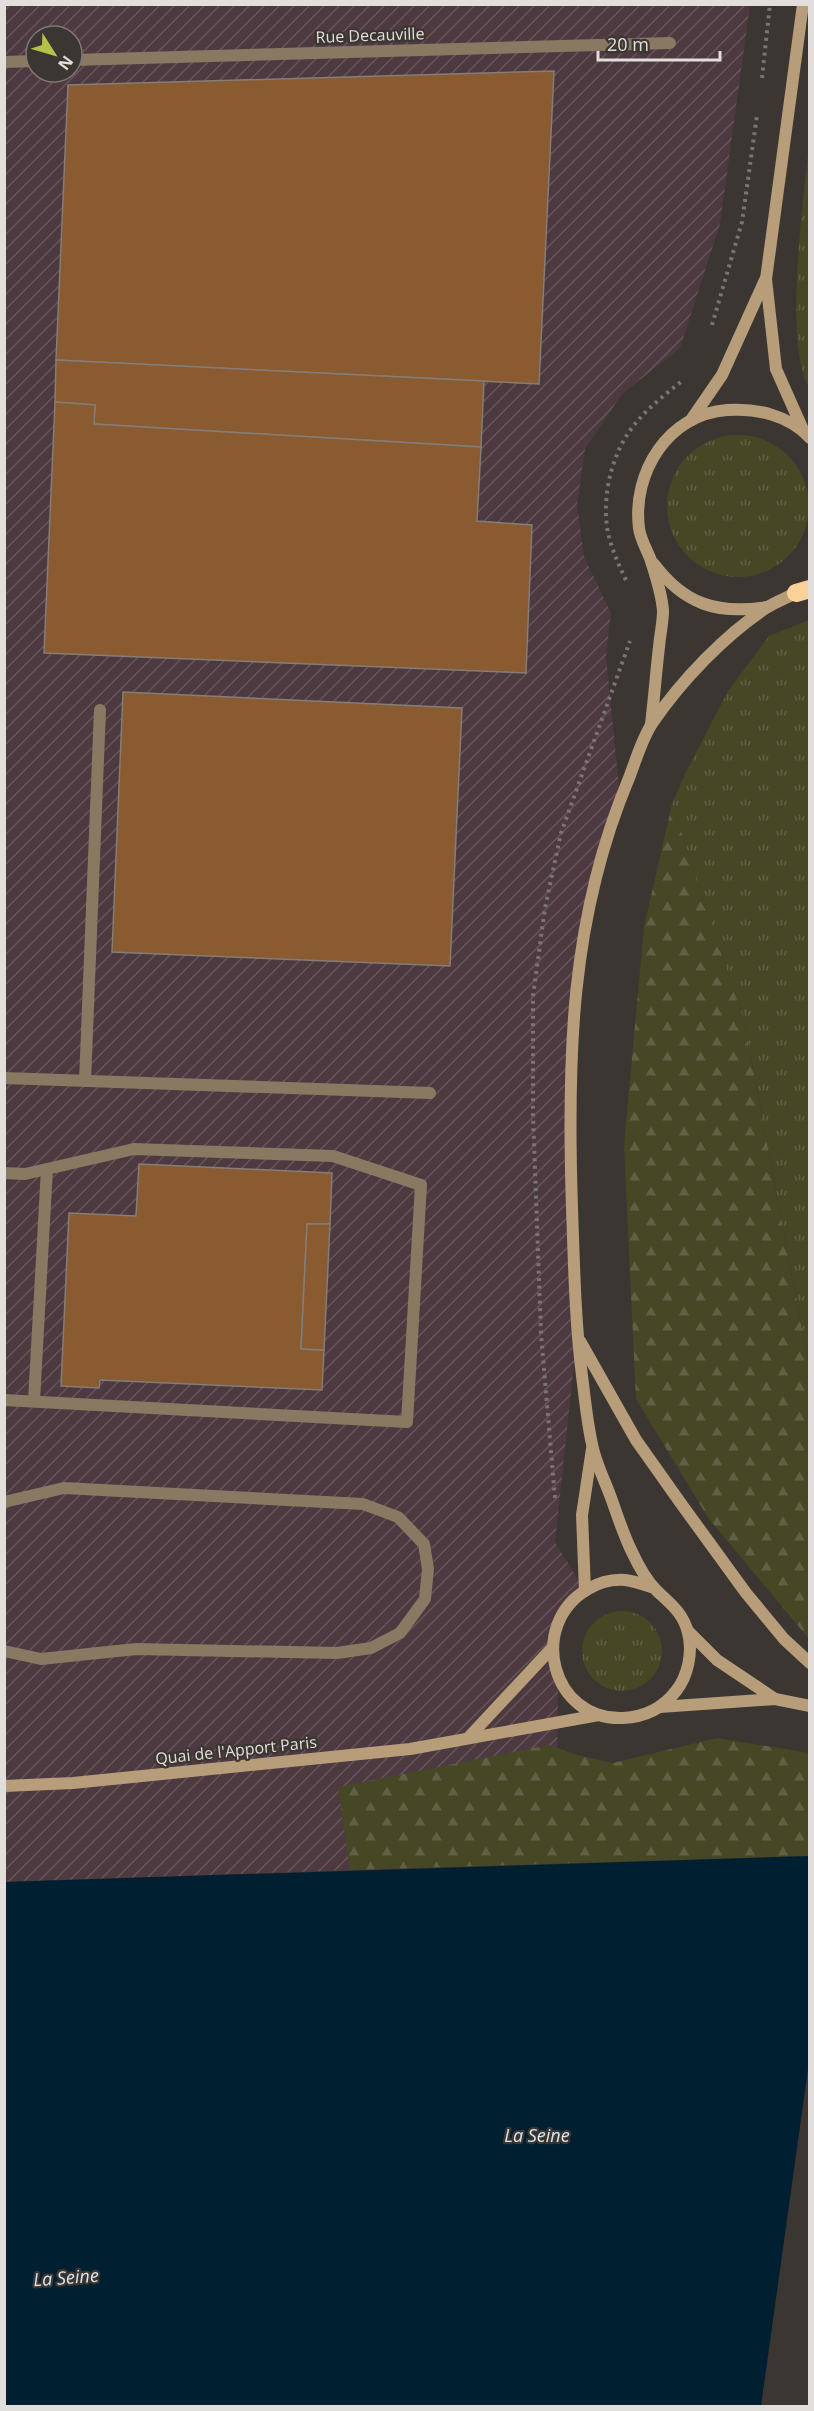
<svg xmlns="http://www.w3.org/2000/svg" width="814" height="2411" viewBox="0 0 814 2411" font-family="'Open Sans',sans-serif">
<defs>
<pattern id="industrial-furrows" width="10" height="10" patternUnits="userSpaceOnUse" patternTransform="scale(1.5)"><rect width="10" height="10" fill="#4d3940"/><path d="M-1 1l2-2M0 10L10 0M9 11l2-2" fill="none" stroke="#66555b"/></pattern>
<pattern id="grass-tufts" width="24" height="20" patternUnits="userSpaceOnUse" patternTransform="scale(1.5)"><rect width="24" height="20" fill="#454725"/><path d="M3 7l-1-3M5 7V3M7 7l1-3M15 17l-1-3M17 17v-4M19 17l1-3" fill="none" stroke="#606144"/></pattern>
<pattern id="forest-firs" width="22" height="20" patternUnits="userSpaceOnUse" patternTransform="scale(1.5)"><rect width="22" height="20" fill="#454725"/><path d="M5 1l3.5 6h-7zM16 11l3.5 6h-7z" fill="#606144"/></pattern>
</defs>
<rect width="100%" height="100%" fill="#3c3632"/>
<!-- industrial -->
<path fill="url(#industrial-furrows)" fill-rule="evenodd" d="M4,5H750L720,224L680,348L622,394L585,449L577,505L584,557L611,613L606,655L620,798L574,995L577,1335L555,1542L585,1591L557,1624L554,1663L558,1688L556,1863L5,1882ZM36,36H72V72H36Z"/>
<!-- grass -->
<g fill="url(#grass-tufts)">
<path d="M809,144L810,387H809C783,342 804,200 809,144Z"/>
<circle cx="738" cy="506" r="71"/>
<polygon points="809,620 809,1366 744,1021 672,804 685,774 728,691 769,636"/>
<circle cx="622" cy="1651" r="40"/>
</g>
<!-- forest -->
<g fill="url(#forest-firs)">
<polygon points="672,804 744,1021 809,1367 809,1639 709,1519 636,1399 624,1146 644,927"/>
<polygon points="717,1738 809,1753 809,1856 350,1870 338,1787 549,1745 577,1755 613,1763"/>
</g>
<!-- water -->
<polygon fill="#001f31" points="809,1856 809,2406 5,2406 4,1882"/>
<!-- pier -->
<polygon fill="#3c3632" points="809,2062 809,2406 761,2406"/>
<!-- building -->
<g fill="#8a5a30" stroke="#847d78" stroke-width="1.5">
<polygon points="554,71 539,384 56,360 68,85"/>
<polygon points="56,360 484,381 481,447 94,424 95,405 55,402"/>
<polygon points="55,402 95,405 94,424 481,447 477,521 532,525 526,673 44,653"/>
<polygon points="123,692 462,708 450,966 112,952"/>
<polygon points="139,1164 332,1173 330,1224 307,1224 301,1349 324,1350 322,1390 100,1380 99,1388 61,1386 69,1213 136,1216"/>
<polygon points="307,1224 330,1224 324,1350 301,1349"/>
</g>
<g fill="none" stroke-linecap="round" stroke-linejoin="round">
<!-- path -->
<g stroke="#7a7471" stroke-width="4" stroke-dasharray="3 4.5" stroke-linecap="butt">
<polyline points="762,78 770,4"/>
<polyline points="712,325 742,222 757,115"/>
<path d="M626,580C619,566 613,552 609,537C601,505 609,463 627,435C641,413 662,397 682,381"/>
<polyline points="555,1498 541,1334 533,1115 533,996 545,908 561,833 630,641"/>
</g>
<!-- lane -->
<g stroke="#897962" stroke-width="12">
<polyline points="72,60 670,43"/>
<polyline points="4,62 36,61"/>
<polyline points="4,1078 430,1093"/>
<polyline points="85,1081 100,710"/>
<polyline points="4,1173 25,1174 134,1149 333,1156 421,1185 407,1422 4,1400"/>
<polyline points="34,1401 47,1169"/>
<polyline points="4,1502 64,1488 363,1504 398,1517 424,1544 428,1569 425,1599 400,1633 371,1648 337,1653 136,1649 41,1659 4,1651"/>
</g>
<!-- secondary -->
<g stroke="#b79d79" stroke-width="12">
<polyline points="803,4 766,279 776,369 804,432"/>
<polyline points="691,420 722,375 765,280"/>
<path d="M654,564C684,604 717,615 767,607"/>
<path d="M651,724C654,699 656,673 659,647C660,635 663,622 663,611C662,594 655,573 650,558C646,548 640,538 639,528C632,473 668,414 727,410C756,408 789,415 810,438"/>
<polyline points="580,1341 636,1440 682,1505 746,1593 784,1639 810,1663"/>
<path d="M654,1588C645,1585 635,1581 625,1580C612,1579 600,1582 588,1589C527,1624 551,1721 623,1718C644,1717 663,1708 676,1691C688,1676 693,1652 688,1633C684,1614 670,1603 657,1591C647,1581 638,1565 632,1552C623,1534 617,1514 610,1495C604,1479 595,1461 592,1444C587,1422 585,1399 582,1376C575,1320 574,1264 572,1208C567,1058 570,918 629,778C636,760 642,738 653,722C682,680 724,636 766,608C777,601 790,597 800,590"/>
<polyline points="585,1591 582,1515 592,1449"/>
<polyline points="688,1631 717,1660 775,1699"/>
<polyline points="660,1707 775,1699 810,1706"/>
<polyline points="469,1737 552,1648"/>
<polyline points="4,1786 73,1783 410,1749 599,1715"/>
</g>
<!-- highway -->
<polyline stroke="#fad199" stroke-width="18" points="796,593 810,589"/>
</g>
<g text-anchor="middle" dominant-baseline="central" stroke-width="4.5" stroke-linejoin="round" paint-order="stroke">
<!-- street labels -->
<g font-size="16" fill="#e2dedb" stroke="#3c3632">
<text transform="translate(370 35) rotate(-2)">Rue Decauville</text>
<text transform="translate(236 1750) rotate(-6)">Quai de l'Apport Paris</text>
</g>
<!-- water labels -->
<g font-size="18" font-style="italic" fill="#d7e7f2" stroke="#3c3632">
<text x="537" y="2135">La Seine</text>
<text transform="translate(66 2277) rotate(-4)">La Seine</text>
</g>
</g>
<!-- border -->
<rect width="814" height="2411" fill="none" stroke="#e2dedb" stroke-width="12"/>
<!-- north arrow -->
<g transform="translate(54 54) rotate(127)"><circle r="28" fill="#3c3632" stroke="#7e7976" stroke-width="1.5"/>
<path d="M0-4.5L10 22L0 15L-10 22Z" fill="#b4c24a"/>
<text y="-9" font-size="16" font-weight="bold" text-anchor="middle" fill="#e2dedb">N</text>
</g>
<!-- scale -->
<path d="M598 51v9h122v-9" fill="none" stroke="#e2dedb" stroke-width="3"/>
<text x="607" y="51" font-size="18" fill="#e2dedb" stroke="#3c3632" stroke-width="4.5" paint-order="stroke">20 m</text>
</svg>
